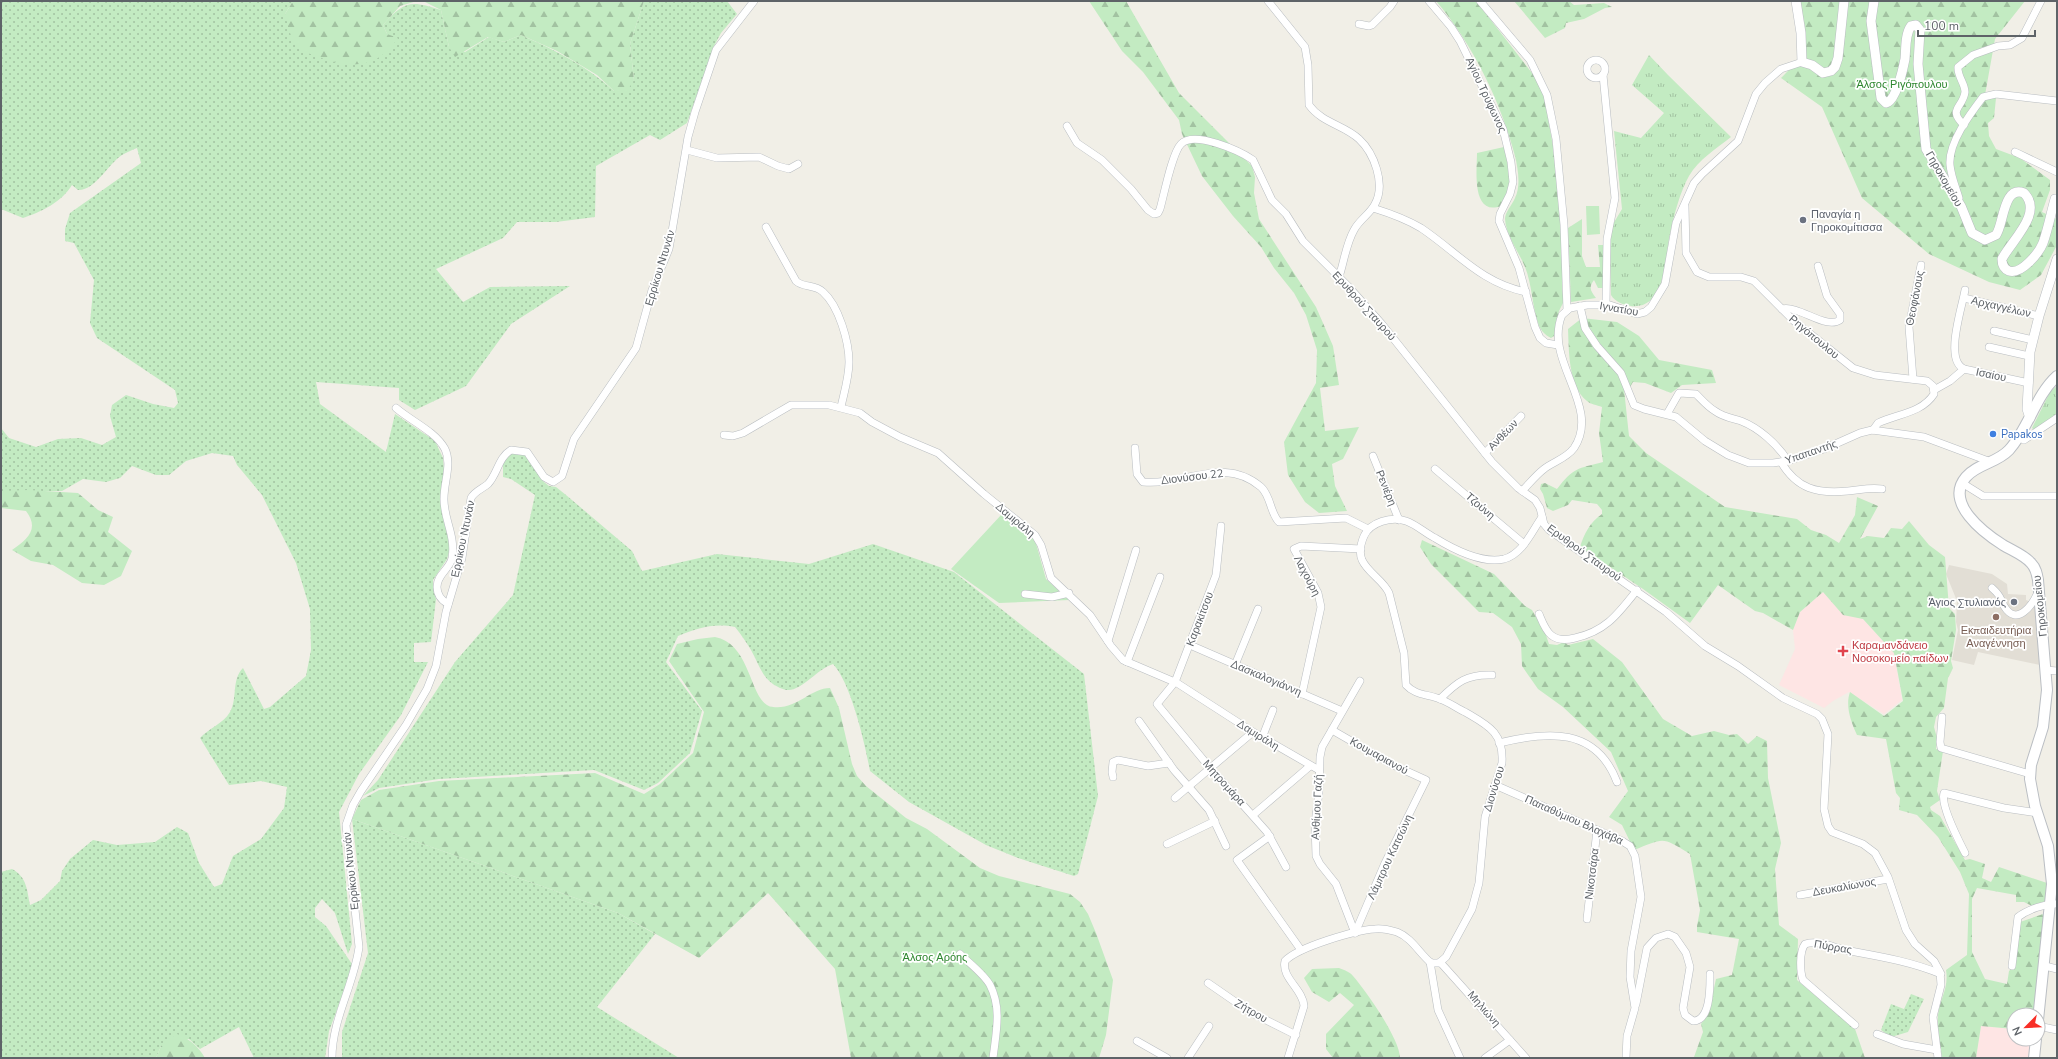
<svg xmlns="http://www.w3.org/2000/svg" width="2058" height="1059" viewBox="0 0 2058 1059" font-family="'Nunito Sans',sans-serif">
<defs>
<pattern id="grass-dots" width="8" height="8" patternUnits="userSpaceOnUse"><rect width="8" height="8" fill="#c3ebc2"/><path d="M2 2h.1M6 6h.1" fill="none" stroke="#a2c2a1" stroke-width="1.8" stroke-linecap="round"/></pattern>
<pattern id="forest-firs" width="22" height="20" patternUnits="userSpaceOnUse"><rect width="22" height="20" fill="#c3ebc2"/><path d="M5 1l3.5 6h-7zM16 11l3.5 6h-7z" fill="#a2c2a1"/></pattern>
<pattern id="park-tufts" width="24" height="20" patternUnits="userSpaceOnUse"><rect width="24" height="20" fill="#c3ebc2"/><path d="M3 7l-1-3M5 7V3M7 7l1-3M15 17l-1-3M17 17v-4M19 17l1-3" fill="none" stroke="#a2c2a1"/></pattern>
</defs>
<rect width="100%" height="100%" fill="#f1efe7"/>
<!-- education -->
<polygon fill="#e2ded5" points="1949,565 1992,574 2007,584 2008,594 2026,595 2026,600 2034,603 2040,665 1978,652 1974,665 1952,660 1958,630 1956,622 1957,601 1946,574"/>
<!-- medical -->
<g fill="#fee5e4">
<polygon points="1823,592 1843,614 1863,619 1894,653 1902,700 1884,714 1849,692 1833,701 1824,708 1779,685 1795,649 1793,630 1800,612"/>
<polygon points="1981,1026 2014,1029 2014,1039 2030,1039 2028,1058 1976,1058"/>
</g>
<!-- grass -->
<g fill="url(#grass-dots)">
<path d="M1,1H293L285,14L387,34L383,25C404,1 410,0 441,10L449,47L465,52L489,37L504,42L521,35C555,50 587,66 614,91L634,80L630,44L644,1H727L737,14L721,33L714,46L687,123L660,140L650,135L596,166L595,217L556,222H517L503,238L436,269L463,302L490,287L570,286L511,324L466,386L415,410L399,400V388L316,382L320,404L386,452L395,414L435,441L443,458L444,470L440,501L450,543L449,552L447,559L433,580V587L436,599L431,642L414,643V662H428L401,715L359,774L339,812L352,944L348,954L335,913L322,899L315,908V917L326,926L352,964V970L329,1031L325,1058H254L239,1027L200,1049L189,1039L161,1046L156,1058H1V872L12,869C27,877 27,890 30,905L41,900L60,881L62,871L70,859L93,840L117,845L155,842L177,827L188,833L199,863L214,887L222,884L233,856L261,839L284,808L287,787L261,781L229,785L200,738C209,728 223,724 230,712C238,698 231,680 243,668L264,709L270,707L306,676L311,650L310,609L296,563L262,495L237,465L233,456L212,453L186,461L169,475H156L132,466L120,478L106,482L83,479L62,491H1V428L9,438L36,447L58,439L81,438L102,445L116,437L110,416L112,405L126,395L153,404L174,408L178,403L175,390L97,338L90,323L94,280L74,243L65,241V229L70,213L141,163L137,148C132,150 127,152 122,155C109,163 95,191 78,190L72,185C62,202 41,212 23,218L1,209Z"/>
<path d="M512,453L526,455L544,482L549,486L556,487L566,495L632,551L642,571L717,554L809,564L873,544L954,572L1084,674L1098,796L1078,874L1074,876L1018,858L986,845L909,802L870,771C865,744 851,683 833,664C818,669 809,683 794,689C789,691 785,690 780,688C762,680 760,666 751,650C746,642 741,634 735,627C713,623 698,628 678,636L666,662L702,711L690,753L658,783L644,790L594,770L439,779L379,788L363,796L378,780L455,662L513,595L535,495L511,479L503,477V462Z"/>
<polygon points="352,819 618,913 655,934 597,1007 679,1058 342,1058 342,1032 368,953"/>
<polygon points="1911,994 1924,999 1908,1032 1891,1037 1881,1030 1891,1004 1904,1009"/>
</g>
<!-- forest -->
<g fill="url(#forest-firs)">
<path d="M293,1H417L400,6L383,25L387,34L398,38C377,69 351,69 319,57C313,54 303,53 299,48C290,39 288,26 285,14Z"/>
<polygon points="423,1 644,1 630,44 634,80 627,91 614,91 597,75 557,51 521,35 504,42 488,37 455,57 449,47 441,10"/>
<polygon points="1089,1 1126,1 1179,93 1252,166 1255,177 1254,193 1259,219 1316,307 1333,346 1339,385 1320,388 1325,431 1359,427 1343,459 1332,464 1335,486 1347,511 1319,513 1305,502 1288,475 1284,442 1316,383 1317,350 1306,315 1294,293 1274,268 1261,247 1233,216 1202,176 1182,134 1179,120 1143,72 1122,51"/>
<path d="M1436,1H1476L1539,82L1544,95L1553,146L1562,226V289L1564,301L1559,311L1554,336L1551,338C1545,335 1540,330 1538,323C1532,305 1532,284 1525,267C1519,252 1506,236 1505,219C1505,212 1512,205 1515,198C1521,186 1518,169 1515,156C1501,102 1472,43 1436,1Z"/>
<polygon points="1514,1 1569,1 1574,5 1604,3 1612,7 1605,8 1584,19 1566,23 1565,28 1545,38"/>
<path d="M1800,1H2025L1995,39L1985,95L1996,98L1994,118L1988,123L1989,136L1996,149L2020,158L2050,180V190L2042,212L2057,219L2056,247L2041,275L2020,290L1989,282L1929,254L1862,198L1822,107L1781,78C1813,48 1807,41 1800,1Z"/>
<path d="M1504,147C1512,170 1512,185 1501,206C1471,217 1477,169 1477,153Z"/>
<path d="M1582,219V256L1586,267H1600L1598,245H1603V288H1598L1594,280C1588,288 1591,291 1596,298L1571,302L1568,228Z"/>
<path d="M1582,318L1617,322L1639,336L1659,360L1712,370L1716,383L1682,385L1671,393L1645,383L1633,382L1630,387L1624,389L1629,436L1646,453L1725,507L1797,519L1811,530L1826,535L1839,543L1855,515L1857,497L1878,506L1860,539L1868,536L1884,538L1891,528L1902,529L1909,521L1929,545L1945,557L1949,608L1955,614L1956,630L1951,661L1953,668L1948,678L1944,708L1936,717L1934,727L1937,738L1936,749L1943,751L1937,791L1940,800L1930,807L1931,810L1940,816L1965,860L1970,859L1985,864L1982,878L1991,882L1999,867L2047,883L2046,901L2032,906L2024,902H2016V895L1977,888L1972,899V952L1985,979L2007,984L2009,971L2015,965L2020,922L2046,913L2035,1008L2032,1015H2014V1029L1981,1026L1976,1058H1942C1940,1044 1937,1029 1938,1015C1940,998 1949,988 1946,970L1967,955L1969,894L1960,872L1938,837L1917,815L1899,810L1900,798L1896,793L1886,739L1857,735C1851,722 1845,706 1850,692L1884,716L1903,701L1894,653L1863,619L1843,615L1823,592L1800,612L1793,630L1763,613L1755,611L1718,585L1690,623L1643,589L1580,547C1584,534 1590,522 1602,514V510L1597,504L1572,500L1568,505L1553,511L1547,508L1543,494L1540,489L1541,484L1545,483L1557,489C1574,467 1577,469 1603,462L1599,433L1602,407C1597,405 1590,404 1587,401C1568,386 1569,350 1568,329Z"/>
<path d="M28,490L78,493L98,510L113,517L108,532L132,551L121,576L104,585L82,583L53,565L31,561L12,550C27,540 40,529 26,511L1,508V491Z"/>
<path d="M1422,540L1494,574L1525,606L1532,610L1546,635L1549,644L1557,645L1564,642L1568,645L1593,639L1622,662L1663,719L1692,736L1714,731L1729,735L1737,734L1748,744L1757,736L1767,741L1768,778L1781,843L1775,869L1779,925L1798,939L1797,980L1855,1029L1865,1058H1665L1694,1057L1703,1032L1701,1024L1708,1015L1716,979L1732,975L1739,939L1697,932V926L1700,910L1690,854C1661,836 1665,838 1634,850L1622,825L1609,817L1628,791L1611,752L1563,707L1538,689L1522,666L1521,644L1512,627L1493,613L1479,612L1431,564L1420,547Z"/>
<path d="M715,637C753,644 749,705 773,707C796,710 811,688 830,688L839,708L852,764L857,776L866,786L906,818L927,829L980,868L999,876L1070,894L1080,902L1088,914L1096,933L1113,980L1106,1035L1099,1058H851L835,969L768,893L699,958L618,913L352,819L361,800L379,790L439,781L595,773L644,794L660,784L693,753L704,712L669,661L677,644L698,639Z"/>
<path d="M1339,968C1344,970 1350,972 1353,976C1366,991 1400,1039 1400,1058H1333L1326,1049V1034L1354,1005L1340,993L1329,1002L1312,992L1304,978L1312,969Z"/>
<path d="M177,1034C190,1039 198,1046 205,1058H156L161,1046Z"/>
</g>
<!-- park -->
<g fill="url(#park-tufts)">
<path d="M1649,55L1668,75L1731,137C1717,148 1698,160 1689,176C1680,192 1674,215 1670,234C1665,255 1667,310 1631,306C1624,305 1615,302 1611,295L1610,237L1613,224L1622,209L1614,131L1641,138L1664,113L1632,85Z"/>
<polygon points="2057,386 2057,413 2035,431 2032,428 2050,392"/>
</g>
<!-- pitch -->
<g fill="#c3ebc2">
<polygon points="1586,206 1599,206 1600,234 1587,235"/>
<polygon points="1002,514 1035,540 1046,579 1069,600 999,603 951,569"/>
</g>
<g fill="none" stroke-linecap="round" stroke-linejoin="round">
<defs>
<g id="minor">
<path d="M1268,1L1305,47L1308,65L1309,105C1322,123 1344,125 1359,139C1374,153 1386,184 1375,204C1370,214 1359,220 1354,230C1346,244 1344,262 1339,277"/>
<polyline points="1429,1 1451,27 1460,41 1503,129 1511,162 1513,182 1510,194 1500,214 1499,221 1519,268 1535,327 1540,338 1546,343 1558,345"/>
<polyline points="1480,1 1530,60 1547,95 1556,139 1564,225 1567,310"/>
<polyline points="1359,24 1369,26 1372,25 1390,7 1394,1"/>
<circle cx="1596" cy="69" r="9"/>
<polyline points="1603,75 1615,198 1607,239 1606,305"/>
<path d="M1964,125C1947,109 1963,108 1965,92C1965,83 1957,76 1958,67L1973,55L1998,46L2010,45L2022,38L2041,1"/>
<path d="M1067,126L1077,143L1102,160L1131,189L1148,210L1154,214L1158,213L1160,209C1164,195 1172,153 1181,144C1194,130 1240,151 1253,160L1272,200L1286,214L1303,241L1348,286L1381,323L1492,462L1518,488L1535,500L1540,508L1544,524L1549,530L1666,612L1705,646L1738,666L1783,698L1817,714L1822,719L1828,734L1824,809L1828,826L1832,832L1863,844L1875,853L1888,877L1906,930L1915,944L1934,961L1940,972L1941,985L1933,1017L1938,1058"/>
<polyline points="687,150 717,158 759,157 778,166 789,169 798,164"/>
<polyline points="2015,152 2057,172"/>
<path d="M1959,198C1956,188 1951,176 1950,165C1948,143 1970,114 1983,97L1996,94L2057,101"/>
<path d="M1685,206L1686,253L1697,272L1709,277H1741L1754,281L1794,321L1853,368L1875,375L1927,381L1933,386L1934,394C1922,413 1897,414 1878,423L1873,430"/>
<path d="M1373,208C1389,213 1406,219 1421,228C1457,252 1481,283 1526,292"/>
<path d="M766,227L796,281C803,288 815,284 823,292C839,306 849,342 849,362C849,377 844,393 841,407"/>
<polyline points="1964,298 2039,316"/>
<polyline points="1580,306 1585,328 1597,346 1621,373 1634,405 1644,409 1676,417 1705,441 1728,455 1749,463 1773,463 1788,461 1824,449 1860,433 1872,430 1924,437 1991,462"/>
<path d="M1782,309C1799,305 1826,330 1840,320V314L1827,296L1818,266"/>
<polyline points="1994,331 2033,340"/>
<polyline points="1989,347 2029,356"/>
<path d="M1964,369C1944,360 1962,308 1965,290"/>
<polyline points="1913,379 1909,327 1921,265"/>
<polyline points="1934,390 1950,381 1964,369 2029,383"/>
<path d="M396,408C411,421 435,431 445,449C452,464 444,482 444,498C443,518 456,535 452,558C450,569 437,574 437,587C437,595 441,600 448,604"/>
<path d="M1667,414L1679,393L1696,394C1702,400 1708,407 1715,411C1723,417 1731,418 1741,421C1759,428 1777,444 1788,461"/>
<polyline points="724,435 733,436 743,433 791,405 829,405 860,413 872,422 900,437 938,453 984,494 1035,535 1041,545 1051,578 1090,615 1111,646 1123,660 1177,683 1253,732 1319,770"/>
<polyline points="2018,437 2024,440 2057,418"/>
<path d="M1135,448L1137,474L1143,482C1185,486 1224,455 1261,487C1271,496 1270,513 1279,522L1346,518L1368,529"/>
<polyline points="1485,453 1521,416"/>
<polyline points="1373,456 1399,520"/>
<path d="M1781,462C1797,489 1817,494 1848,491C1860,490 1870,487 1882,489"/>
<polyline points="1435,469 1524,544"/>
<polyline points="1962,483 1983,496 2057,496"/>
<path d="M1522,491C1529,484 1536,475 1544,469C1553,462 1567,458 1574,448C1602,406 1543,361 1562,315L1570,308L1587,305H1610L1637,314L1645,312L1651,307L1665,284L1676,223L1694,183L1702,174L1738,141L1756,94L1765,83L1781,69L1802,62"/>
<polyline points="1221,526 1216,575 1175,682 1157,704 1211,769 1267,832 1286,867"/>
<path d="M1992,588C2002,597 1999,597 2004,606C2017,628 2033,604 2038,592"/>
<polyline points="1025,594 1052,597 1069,593"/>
<path d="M1539,614C1542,621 1545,630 1551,635C1558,641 1567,640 1575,638C1606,631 1618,614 1637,590"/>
<polyline points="1108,641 1136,550"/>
<polyline points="1190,645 1342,711"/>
<polyline points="1127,662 1160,577"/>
<polyline points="1235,665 1258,609"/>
<polyline points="2046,670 2057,671"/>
<polyline points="1302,694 1321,607 1318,593 1294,549 1301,546 1361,549"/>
<path d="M1440,699C1457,682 1467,674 1492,675"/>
<polyline points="1942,717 1940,742 1941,748 2030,774"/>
<polyline points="1139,721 1174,770 1209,810 1226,846"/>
<polyline points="1332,730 1391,764 1426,780 1385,863 1355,933"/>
<polyline points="1262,738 1273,710"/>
<path d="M1499,743C1548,731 1596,727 1617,782"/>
<polyline points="1113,777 1112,772 1113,762 1118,760 1148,766 1169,763"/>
<polyline points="1495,785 1622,841 1630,846 1635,856 1641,897 1631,951 1630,977 1635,1008 1627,1036 1626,1058"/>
<polyline points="1175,798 1253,732"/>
<polyline points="1253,815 1310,766"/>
<polyline points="1270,836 1237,860 1301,950"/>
<polyline points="1167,844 1215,821"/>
<path d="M1965,853C1959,841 1940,805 1944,793L2004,808L2038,813"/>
<polyline points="1800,895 1888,879"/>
<polyline points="1587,919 1597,830"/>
<polyline points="1355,933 1336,884 1320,864 1316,856 1315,823 1319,792 1320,757 1322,747 1360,681"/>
<path d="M960,954C969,963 984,974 990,985C1002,1008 996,1033 993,1058"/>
<polyline points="1430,962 1438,1010 1460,1058"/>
<polyline points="1440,962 1526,1058"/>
<path d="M2012,966L2018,917C2027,910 2046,903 2057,904"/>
<polyline points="2045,966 2057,969"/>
<polyline points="1208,983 1250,1012 1296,1035"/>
<path d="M1636,1004L1647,948L1656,938L1668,934L1675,937L1686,953L1690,967L1683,1008L1685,1015L1693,1021C1711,1021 1710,986 1710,974"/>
<path d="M1855,1025L1803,980C1800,972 1799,952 1805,944C1819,940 1832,947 1845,950C1877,956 1910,961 1941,974"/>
<polyline points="2038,1026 2057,1030"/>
<polyline points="1877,1034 1903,1044 1937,1050"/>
<polyline points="1137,1041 1167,1058"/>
<path d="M332,1058C332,1019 354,985 359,947L346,825L353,805L361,791L406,725L427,689L436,666L446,612L462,558L471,498C475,491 482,489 488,484C498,473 498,458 511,450L527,452L544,477L553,482L562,476L574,439L636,348L652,290L669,249L688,137L695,112L716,50L754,1"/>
<polyline points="1188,1058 1209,1026"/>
<path d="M1288,1058L1304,1006C1303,989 1281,978 1285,961C1298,947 1356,930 1375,929C1382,928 1390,930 1397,932C1412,938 1419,953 1431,963H1439L1446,957L1472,909L1479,883L1485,817L1502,763C1504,732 1487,725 1465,712C1455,707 1447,701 1437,698C1426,694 1415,695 1406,685L1404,653L1389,593C1383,580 1368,573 1362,560C1359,553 1361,543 1364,536C1370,522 1392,516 1406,521C1417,525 1425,533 1435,538C1453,549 1482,564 1504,559C1523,554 1532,531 1542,517"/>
<polyline points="1485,1058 1510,1040"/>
</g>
<g id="tertiary">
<polyline points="1796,1 1801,33 1802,62 1812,65 1823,73 1831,71 1835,67 1838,58 1844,1"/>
<path d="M1874,1L1871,21L1881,98L1886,103C1896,101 1903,69 1905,59C1906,49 1905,34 1911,26L1916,25L1920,30L1918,64L1926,149L1961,206L1972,233L1985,240L1996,235C2004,224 2003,185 2024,193C2044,213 2011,241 2002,259C2002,264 2004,269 2009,271C2021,275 2039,253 2043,243C2048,229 2051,213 2055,199H2057"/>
<polyline points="2030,418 2027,409 2030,352 2039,316 2057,259"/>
</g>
<g id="secondary">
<path d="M2038,1020L2052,884L2048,846L2035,806L2030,779L2031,765L2043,727L2047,690L2038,580C2037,574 2036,568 2031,563C2024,555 2013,551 2003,545C1984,533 1944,503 1966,477C1977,464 1997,463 2009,450C2029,428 2035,396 2057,376"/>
<polyline points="2034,1058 2036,1039"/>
</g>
</defs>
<!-- minor casing -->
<use href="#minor" stroke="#b9bdc1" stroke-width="8"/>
<!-- tertiary casing -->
<use href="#tertiary" stroke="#b9bdc1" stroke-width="10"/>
<!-- secondary casing -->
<use href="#secondary" stroke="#babec3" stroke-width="12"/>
<!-- minor -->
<use href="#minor" stroke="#fff" stroke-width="7"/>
<!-- tertiary -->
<use href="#tertiary" stroke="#fff" stroke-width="9"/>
<!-- secondary -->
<use href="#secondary" stroke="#fff" stroke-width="10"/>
</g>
<!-- markers -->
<g fill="#6b7280" stroke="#fff" stroke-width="1.5">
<circle cx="1803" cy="220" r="4"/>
<circle cx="2014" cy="602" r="4"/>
</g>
<circle fill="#3f7fe0" stroke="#fff" stroke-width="1.5" cx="1993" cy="434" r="4"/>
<circle fill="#8d6e63" stroke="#fff" stroke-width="1.5" cx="1996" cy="617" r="4"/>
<path fill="#e0444e" stroke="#fff" stroke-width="1.5" d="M1841 645h4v4h4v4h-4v4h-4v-4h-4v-4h4z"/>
<g text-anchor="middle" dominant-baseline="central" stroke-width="3.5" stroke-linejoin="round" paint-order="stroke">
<!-- park labels -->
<g font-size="11" fill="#2e872f" stroke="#fff">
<text x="1902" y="84">Άλσος Ριγόπουλου</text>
<text x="935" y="957">Άλσος Αρόης</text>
</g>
<!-- street labels -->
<g font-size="11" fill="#5e6368" stroke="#fff">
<text transform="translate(1486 95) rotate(65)">Αγίου Τρύφωνος</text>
<text transform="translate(1944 179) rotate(60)">Γηροκομείου</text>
<text transform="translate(660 268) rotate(-73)">Ερρίκου Ντυνάν</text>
<text transform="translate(1915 298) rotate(-79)">Θεοφάνους</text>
<text transform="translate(1364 306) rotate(48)">Ερυθρού Σταυρού</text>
<text transform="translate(2001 307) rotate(13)">Αρχαγγέλων</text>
<text transform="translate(1619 309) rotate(10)">Ιγνατίου</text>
<text transform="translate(1814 337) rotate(40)">Ρηγόπουλου</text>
<text transform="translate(1991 375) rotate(12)">Ισαίου</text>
<text transform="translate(1503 435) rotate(-46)">Ανθέων</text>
<text transform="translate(1811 452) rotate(-19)">Υπαπαντής</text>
<text transform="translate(1192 477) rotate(-7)">Διονύσου 22</text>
<text transform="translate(1386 488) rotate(68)">Ρενιέρη</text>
<text transform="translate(1480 506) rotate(41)">Τζούνη</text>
<text transform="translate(1015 520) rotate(40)">Δαμιράλη</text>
<text transform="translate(463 539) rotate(-78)">Ερρίκου Ντυνάν</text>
<text transform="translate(1584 553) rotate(36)">Ερυθρού Σταυρού</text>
<text transform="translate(1307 576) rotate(62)">Λαχούρη</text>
<text transform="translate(2040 606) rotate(-96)">Γηροκομείου</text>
<text transform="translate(1200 619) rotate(-69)">Καρακίτσου</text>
<text transform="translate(1266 678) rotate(23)">Δασκαλογιάννη</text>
<text transform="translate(1258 735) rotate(32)">Δαμιράλη</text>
<text transform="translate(1379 756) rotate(29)">Κουμαριανού</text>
<text transform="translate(1224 783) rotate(48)">Μητρομάρα</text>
<text transform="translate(1494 789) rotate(-73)">Διονύσου</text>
<text transform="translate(1317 807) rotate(-87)">Ανθίμου Γαζή</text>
<text transform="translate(1574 820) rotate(24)">Παπαθύμιου Βλαχάβα</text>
<text transform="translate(1390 857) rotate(-65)">Λάμπρου Κατσώνη</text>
<text transform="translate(351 871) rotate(-96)">Ερρίκου Ντυνάν</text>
<text transform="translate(1592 874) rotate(-83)">Νικοτσάρα</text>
<text transform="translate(1844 887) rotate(-10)">Δευκαλίωνος</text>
<text transform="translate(1833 947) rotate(10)">Πύρρας</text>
<text transform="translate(1484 1009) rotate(49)">Μηλιώνη</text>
<text transform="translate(1251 1011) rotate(30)">Ζήτρου</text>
</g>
<!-- worship labels -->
<g font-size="11" fill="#5b616d" stroke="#fff" text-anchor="start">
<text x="1811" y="214">Παναγία η<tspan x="1811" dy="13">Γηροκομίτισσα</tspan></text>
<text x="2006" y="602" text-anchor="end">Άγιος Στυλιανός</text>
</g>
<!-- shop labels -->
<g font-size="11" fill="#366cbe" stroke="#fff" text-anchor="start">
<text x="2001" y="434">Papakos</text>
</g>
<!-- education labels -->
<g font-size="11" fill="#785e54" stroke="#fff">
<text x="1996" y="630">Εκπαιδευτήρια<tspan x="1996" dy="13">Αναγέννηση</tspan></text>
</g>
<!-- health labels -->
<g font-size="11" fill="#be3a42" stroke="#fff" text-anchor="start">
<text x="1852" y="645">Καραμανδάνειο<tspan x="1852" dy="13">Νοσοκομείο παίδων</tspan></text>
</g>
</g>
<!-- border -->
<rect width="2058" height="1059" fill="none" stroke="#5e6368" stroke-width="4"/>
<!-- north arrow -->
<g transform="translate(2026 1027) rotate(246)"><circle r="19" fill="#ffffff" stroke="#bfc1c3"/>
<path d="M0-3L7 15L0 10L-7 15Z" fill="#f82f27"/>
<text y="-6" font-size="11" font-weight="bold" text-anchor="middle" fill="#5e6368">N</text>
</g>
<!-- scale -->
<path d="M1918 30v6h117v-6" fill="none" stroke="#5e6368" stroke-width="2"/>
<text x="1924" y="30" font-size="12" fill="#5e6368" stroke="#ffffff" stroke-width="3" paint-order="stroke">100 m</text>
</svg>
